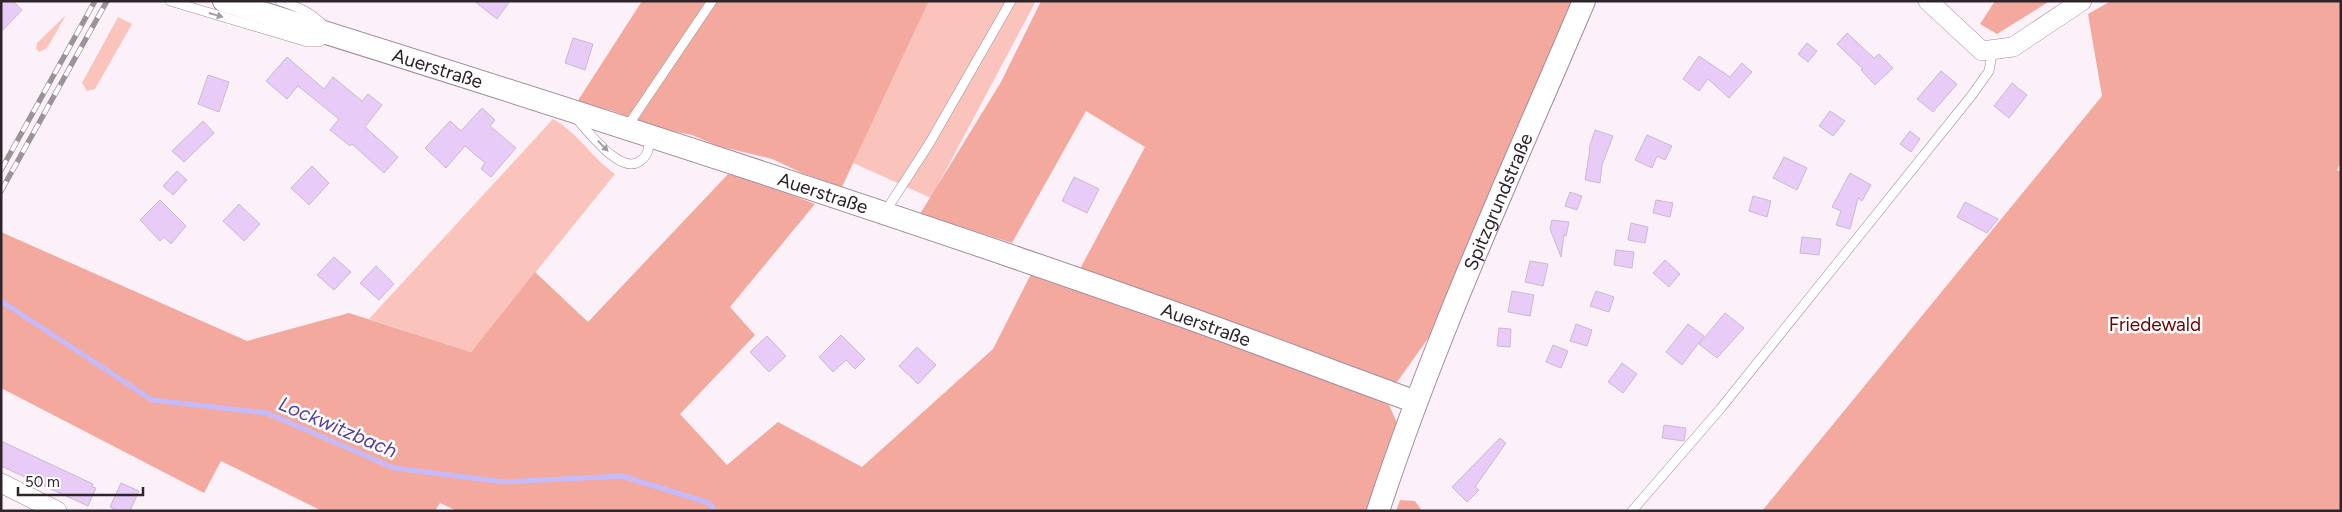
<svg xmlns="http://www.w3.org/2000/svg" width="2342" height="512" viewBox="0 0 2342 512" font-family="Figtree,sans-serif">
<rect width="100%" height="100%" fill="#fcf1f8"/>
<!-- green -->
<g fill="#fac4bc">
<polygon points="929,1 1036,1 931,198 853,163"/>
<polygon points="66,15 47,48 39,52 36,48 37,43"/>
<polygon points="118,17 132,24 95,89 87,91 82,83"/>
<path d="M553,119C578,133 592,158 615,174L471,352L369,319Z"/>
</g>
<!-- forest -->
<g fill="#f4a99f">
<polygon points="642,1 929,1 842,187 802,173 772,159 718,146 692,135 662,129 613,111 577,102"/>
<polygon points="1041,1 1575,1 1434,330 1395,385 1080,269 1145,147 1086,111 1012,243 920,214 1001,82"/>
<polygon points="1995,1 2050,1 1997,34 1980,24"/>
<polygon points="2111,1 2341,1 2341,162 2337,170 2341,172 2341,511 1762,511 2102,96 2088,14"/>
<polygon points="731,171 815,204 730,307 755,335 680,414 727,465 778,422 862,467 993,349 1031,274 1264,353 1389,405 1398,425 1368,511 457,511 440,503 435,511 322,511 221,461 204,493 1,388 1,232 247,341 349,313 471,352 535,272 588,322"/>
<polygon points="1400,500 1415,501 1422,511 1396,511"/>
</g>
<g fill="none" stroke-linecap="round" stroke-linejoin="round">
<!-- stream -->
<polyline stroke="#c5bbfb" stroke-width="5" points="1,301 152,400 267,413 394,468 504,482 622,476 709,503 715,511"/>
</g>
<!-- building -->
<g fill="#e9cbf7" stroke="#cabad2">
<polygon points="1,1 13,1 22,10 1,32"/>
<polygon points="474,1 510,1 497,19"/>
<polygon points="1847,33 1874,58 1879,54 1893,68 1875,85 1861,70 1863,69 1837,44"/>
<polygon points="573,38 593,44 585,70 565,63"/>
<polygon points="1807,43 1817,51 1808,62 1798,54"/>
<polygon points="1699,56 1730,77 1742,63 1752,72 1729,98 1708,79 1699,91 1683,79"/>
<polygon points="287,57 324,89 333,77 362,101 368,94 382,105 365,127 398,157 384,173 352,144 350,146 330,130 339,119 298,86 287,99 266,81"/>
<polygon points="1941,71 1957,84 1933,112 1917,99"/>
<polygon points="208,75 229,82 219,112 198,104"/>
<polygon points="2012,83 2027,95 2009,118 1994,106"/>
<polygon points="482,108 495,120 490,126 516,148 491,177 481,169 485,163 465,146 446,168 425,148 450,121 461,131"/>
<polygon points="1830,111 1845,121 1833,136 1819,126"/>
<polygon points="203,121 214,133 184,162 172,151"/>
<polygon points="1595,130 1613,136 1602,165 1600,183 1585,180 1590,149 1589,149"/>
<polygon points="1910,131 1920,139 1911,152 1900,144"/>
<polygon points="1647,135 1672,146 1665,160 1657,156 1652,168 1635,160"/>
<polygon points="1784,157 1807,168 1797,190 1773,178"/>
<polygon points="312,166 329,183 309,205 291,188"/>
<polygon points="177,171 187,180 173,195 163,186"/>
<polygon points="1850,173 1871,185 1862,201 1858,198 1850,229 1836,225 1841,211 1832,207"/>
<polygon points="1074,177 1099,189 1087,213 1062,201"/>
<polygon points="1570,192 1582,196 1577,210 1565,206"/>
<polygon points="1753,196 1771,201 1767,217 1749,211"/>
<polygon points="160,200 186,226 171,244 164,237 160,241 140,220"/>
<polygon points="1656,200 1673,203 1670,217 1653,213"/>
<polygon points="1965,202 1998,219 1987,233 1957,217"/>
<polygon points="239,204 260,224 244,241 223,221"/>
<polygon points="1552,220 1569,222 1566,236 1564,235 1561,257 1550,229"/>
<polygon points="1631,223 1648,227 1645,243 1628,240"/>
<polygon points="1802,237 1821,239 1819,255 1800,253"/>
<polygon points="1616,250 1634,252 1632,268 1614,265"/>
<polygon points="334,257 351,272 334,290 317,275"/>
<polygon points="1665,260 1680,274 1669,287 1653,273"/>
<polygon points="1530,261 1548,264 1543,286 1525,282"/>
<polygon points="376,266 394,284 379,300 360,283"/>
<polygon points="1512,291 1534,295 1530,316 1508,312"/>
<polygon points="1596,291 1614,297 1609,312 1590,306"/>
<polygon points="1725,313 1744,328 1717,358 1699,344"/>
<polygon points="1576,324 1592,330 1587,346 1570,341"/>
<polygon points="1688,324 1704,336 1682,365 1666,352"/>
<polygon points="1499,328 1511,329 1510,347 1497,346"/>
<polygon points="841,335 865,359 855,369 846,360 833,372 819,357"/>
<polygon points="767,336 786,356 769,372 750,352"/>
<polygon points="1553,345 1568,351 1561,368 1546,362"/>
<polygon points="917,347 936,365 918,384 899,366"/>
<polygon points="1622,363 1637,374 1623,393 1608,382"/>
<polygon points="1664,425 1686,428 1684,441 1662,438"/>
<polygon points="1500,438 1506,443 1475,487 1479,490 1467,502 1452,487"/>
<polygon points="1,441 93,484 92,487 96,488 88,506 1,466"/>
<polygon points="121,483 139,491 130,511 117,511 110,507"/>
</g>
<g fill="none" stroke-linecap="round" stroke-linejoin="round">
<defs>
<g id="service">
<polyline points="170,1 307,42 319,42 328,37"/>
<path d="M280,1C298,7 311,12 324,26"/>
<path d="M576,118C588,131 621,176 640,161C649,155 649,148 649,137"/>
<polyline points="627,127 712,1"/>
<polyline points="885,212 929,144 1011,1"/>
<polyline points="1632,511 1721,408 1972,95 1989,71 1993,49"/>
</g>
<g id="minor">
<polyline points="1928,1 1982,51 2013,47 2082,1"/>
<polyline points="1,483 57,511"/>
</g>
<g id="tertiary">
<path id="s1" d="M224,1C533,97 843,196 1149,304C1239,335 1327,370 1416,402"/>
<path id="s2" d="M1378,511C1435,337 1512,170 1584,1"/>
</g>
</defs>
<!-- service casing -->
<use href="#service" stroke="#a48b9b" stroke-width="10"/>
<!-- minor casing -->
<use href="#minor" stroke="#a48b9b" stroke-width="20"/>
<!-- tertiary casing -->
<use href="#tertiary" stroke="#a48b9b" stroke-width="24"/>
<!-- service -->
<use href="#service" stroke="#fff" stroke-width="9"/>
<!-- minor -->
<use href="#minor" stroke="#fff" stroke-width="19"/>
<!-- tertiary -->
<use href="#tertiary" stroke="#fff" stroke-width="22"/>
<defs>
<g id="rail">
<polyline points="1,170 95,1"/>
<polyline points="1,191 107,1"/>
</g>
</defs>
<!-- rail casing -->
<use href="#rail" stroke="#9c9299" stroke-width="5.5"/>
<!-- rail -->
<use href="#rail" stroke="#fff" stroke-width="4" stroke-dasharray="11" stroke-linecap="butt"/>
</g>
<!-- one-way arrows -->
<defs><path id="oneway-solid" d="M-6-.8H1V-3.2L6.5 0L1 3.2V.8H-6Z" transform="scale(1.25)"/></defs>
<g fill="#a19ca0">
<use href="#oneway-solid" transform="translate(216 15) rotate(16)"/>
<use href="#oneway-solid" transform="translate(603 146) rotate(46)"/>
</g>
<g text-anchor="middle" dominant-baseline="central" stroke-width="5" stroke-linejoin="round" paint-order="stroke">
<!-- street labels -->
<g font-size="19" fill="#2e242b" stroke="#fff">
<text stroke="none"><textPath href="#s1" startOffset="224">Auerstraße</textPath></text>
<text stroke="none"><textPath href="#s1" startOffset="629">Auerstraße</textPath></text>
<text stroke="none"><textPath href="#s2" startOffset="332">Spitzgrundstraße</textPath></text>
<text stroke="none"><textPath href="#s1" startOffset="1034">Auerstraße</textPath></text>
</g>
<!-- park labels -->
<g font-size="19" fill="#710003" stroke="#fff">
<text x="2155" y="324">Friedewald</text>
</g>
<!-- water labels -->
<g font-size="20" font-style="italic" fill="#57419b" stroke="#fff">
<text transform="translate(338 427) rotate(23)">Lockwitzbach</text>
</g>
</g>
<!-- border -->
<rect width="2342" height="512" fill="none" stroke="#2e242b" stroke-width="5"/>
<!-- scale -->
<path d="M18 487v8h125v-8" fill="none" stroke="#2e242b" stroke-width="2.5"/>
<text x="25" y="487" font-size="15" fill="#2e242b" stroke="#ffffff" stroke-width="4" paint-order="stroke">50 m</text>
</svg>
